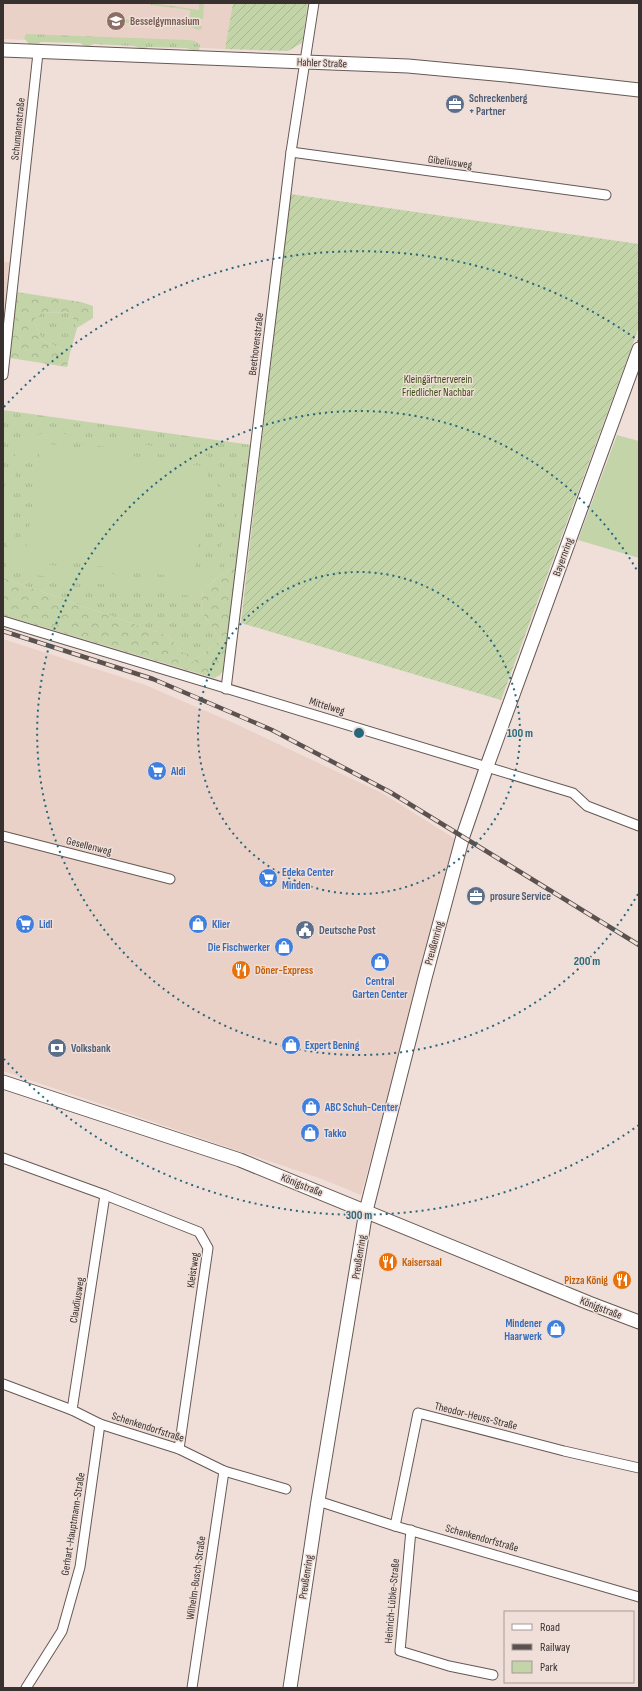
<svg xmlns="http://www.w3.org/2000/svg" width="642" height="1691" viewBox="0 0 642 1691" font-family="'Sofia Sans Condensed',sans-serif">
<defs>
<pattern id="grass-tufts" width="24" height="20" patternUnits="userSpaceOnUse"><rect width="24" height="20" fill="#c2d4a8"/><path d="M3 7l-1-3M5 7V3M7 7l1-3M15 17l-1-3M17 17v-4M19 17l1-3" fill="none" stroke="#a7b691"/></pattern>
<pattern id="forest-crowns" width="20" height="18" patternUnits="userSpaceOnUse"><rect width="20" height="18" fill="#c2d4a8"/><path d="M2 6a3 3 0 1 1 6 0M12 15a3 3 0 1 1 6 0" fill="none" stroke="#a7b691"/></pattern>
<pattern id="garden-furrows" width="10" height="10" patternUnits="userSpaceOnUse"><rect width="10" height="10" fill="#c2d4a8"/><path d="M-1 1l2-2M0 10L10 0M9 11l2-2" fill="none" stroke="#a7b691"/></pattern>
</defs>
<rect width="100%" height="100%" fill="#f0dfd9"/>
<!-- built -->
<g fill="#e9d1c7">
<polygon points="3,3 233,3 225,49 3,39"/>
<polygon points="3,262 12,262 3,340"/>
<polygon points="3,639 143,684 234,723 382,793 457,840 361,1195 322,1179 3,1071"/>
</g>
<!-- grass -->
<g fill="url(#grass-tufts)">
<polygon points="151,3 199,10 200,3 204,3 203,19 190,18 190,10 151,5"/>
<polygon points="117,18 167,25 169,21 199,24 202,26 202,29 198,30 190,27 139,25 118,21"/>
<path d="M26,34L188,40L195,41L200,45L199,50L195,51L186,48L148,47L143,49L134,46L94,44C88,47 86,48 80,43L41,42L37,45L29,44L24,38Z"/>
<polygon points="42,312 71,313 77,328 70,353 42,340 34,320"/>
<polygon points="3,410 252,445 237,564 203,589 201,611 221,640 192,662 168,636 3,578"/>
</g>
<!-- forest -->
<g fill="url(#forest-crowns)">
<polygon points="17,292 81,302 93,306 93,318 77,328 71,313 42,312 34,320 42,340 70,353 67,367 10,358"/>
<polygon points="237,564 223,670 220,675 214,678 3,615 3,578 168,636 192,662 221,640 201,611 203,589"/>
</g>
<!-- park -->
<g fill="#c2d4a8" fill-rule="evenodd">
<path d="M50,432L199,452C205,455 212,458 217,463C245,494 237,563 201,585L199,597L6,571L8,559L17,560C3,546 3,530 3,511C3,479 12,435 50,432ZM47,439L197,459C236,476 232,551 203,576C195,583 184,584 174,583L31,562C0,539 4,450 47,439Z"/>
<polygon points="617,435 639,441 639,558 578,540"/>
<polygon points="41,443 209,467 193,579 25,556"/>
</g>
<!-- garden -->
<g fill="url(#garden-furrows)">
<polygon points="233,3 308,3 302,43 288,51 225,49"/>
<polygon points="290,194 639,244 639,327 501,700 241,623"/>
</g>
<g fill="none" stroke-linecap="round" stroke-linejoin="round">
<defs>
<g id="street">
<polyline points="291,152 606,195"/>
<polyline points="3,375 38,53"/>
<polyline points="3,621 573,793 587,806 639,826"/>
<polyline points="226,689 291,152 314,3"/>
<polyline points="3,836 170,879"/>
<polyline points="3,1158 105,1195 199,1232 208,1248 179,1449"/>
<polyline points="3,1384 72,1410 100,1424 179,1449 224,1471 286,1489"/>
<polyline points="72,1410 105,1195"/>
<polyline points="318,1501 395,1526 639,1597"/>
<polyline points="395,1526 418,1413 564,1451 639,1468"/>
<polyline points="411,1530 400,1651 449,1666 493,1675"/>
<polyline points="26,1688 62,1631 80,1567 100,1424"/>
<polyline points="192,1688 224,1471"/>
</g>
<g id="secondary">
<polyline points="3,50 408,66 515,76 639,90"/>
<polyline points="3,1082 240,1160 589,1303 639,1322"/>
<polyline points="290,1688 318,1501 366,1211 425,978 463,836 487,766 639,349"/>
</g>
</defs>
<!-- street casing -->
<use href="#street" stroke="#665853" stroke-width="11"/>
<!-- secondary casing -->
<use href="#secondary" stroke="#665853" stroke-width="15"/>
<!-- street -->
<use href="#street" stroke="#fff" stroke-width="9"/>
<!-- secondary -->
<use href="#secondary" stroke="#fff" stroke-width="13"/>
<defs>
<polyline id="rail" points="3,631 153,679 272,730 390,792 639,945"/>
</defs>
<!-- rail casing -->
<use href="#rail" stroke="#5b524f" stroke-width="4.5"/>
<!-- rail -->
<use href="#rail" stroke="#f0dfd9" stroke-width="3" stroke-dasharray="9" stroke-linecap="butt"/>
</g>
<!-- distance rings -->
<g fill="none" stroke="#27677b" stroke-width="2" stroke-dasharray="2 4">
<circle cx="359" cy="733" r="161"/>
<path d="M638 894A322 322 0 1 1 638 572"/>
<path d="M639 1125A482 482 0 0 1 4 1059M4 407A482 482 0 0 1 639 341"/>
</g>
<!-- icons -->
<defs>
<symbol id="school-disc" viewBox="-11 -11 22 22"><circle r="9.5" fill="#8d6e63" stroke="#f0dfd9"/><path d="M0-5L7-2L0 1L-7-2ZM-4 1L0 2.5L4 1V4Q0 6-4 4Z" fill="#fff"/></symbol>
<symbol id="office-disc" viewBox="-11 -11 22 22"><circle r="9.5" fill="#5c6f8a" stroke="#f0dfd9"/><path d="M-6-3h4V-5.5h4V-3h4V5H-6ZM-1-4.5V-3h2v-1.5ZM-6 0V1H6V0Z" fill="#fff"/></symbol>
<symbol id="supermarket-disc" viewBox="-11 -11 22 22"><circle r="9.5" fill="#3f7fe0" stroke="#f0dfd9"/><path d="M-6-5.5h2.5l.6 2H6L4.5 2H-2.5L-4.4-4H-6ZM-1.5 3.2a1.3 1.3 0 1 0 .1 0ZM3 3.2a1.3 1.3 0 1 0 .1 0Z" fill="#fff"/></symbol>
<symbol id="shop-disc" viewBox="-11 -11 22 22"><circle r="9.5" fill="#3f7fe0" stroke="#f0dfd9"/><path d="M-5-2.5h2.3a2.7 3.5 0 0 1 5.4 0H5L5.5 6h-11ZM-1.5-2.5h3a1.5 2.3 0 0 0-3 0Z" fill="#fff"/></symbol>
<symbol id="civic-disc" viewBox="-11 -11 22 22"><circle r="9.5" fill="#5c6f8a" stroke="#f0dfd9"/><path d="M-.6-6.5H3V-4.5H.6V-3L4-1V1h2V6H-6V1h2V-1L-.6-3ZM-1.2 2.5V6h2.4V2.5Z" fill="#fff"/></symbol>
<symbol id="restaurant-disc" viewBox="-11 -11 22 22"><circle r="9.5" fill="#e8710a" stroke="#f0dfd9"/><path d="M-5-6h1v4h1v-4h1v4h1v-4h1v5L-1.5 .5V6h-2V.5L-5-1ZM5-6V6H3V1.5H1.5Q1.5-4 5-6Z" fill="#fff"/></symbol>
<symbol id="bank-disc" viewBox="-11 -11 22 22"><circle r="9.5" fill="#5c6f8a" stroke="#f0dfd9"/><path d="M-6-4H6V4H-6ZM0-2.3a2.3 2.3 0 1 0 0 4.6a2.3 2.3 0 1 0 0-4.6Z" fill="#fff"/></symbol>
</defs>
<g fill-rule="evenodd">
<use href="#school-disc" x="105" y="10" width="22" height="22"/>
<use href="#office-disc" x="444" y="93" width="22" height="22"/>
<use href="#supermarket-disc" x="146" y="760" width="22" height="22"/>
<use href="#supermarket-disc" x="257" y="867" width="22" height="22"/>
<use href="#office-disc" x="465" y="885" width="22" height="22"/>
<use href="#supermarket-disc" x="14" y="913" width="22" height="22"/>
<use href="#shop-disc" x="187" y="913" width="22" height="22"/>
<use href="#civic-disc" x="294" y="919" width="22" height="22"/>
<use href="#shop-disc" x="273" y="936" width="22" height="22"/>
<use href="#shop-disc" x="369" y="951" width="22" height="22"/>
<use href="#restaurant-disc" x="230" y="959" width="22" height="22"/>
<use href="#shop-disc" x="280" y="1034" width="22" height="22"/>
<use href="#bank-disc" x="46" y="1037" width="22" height="22"/>
<use href="#shop-disc" x="300" y="1096" width="22" height="22"/>
<use href="#shop-disc" x="299" y="1122" width="22" height="22"/>
<use href="#restaurant-disc" x="377" y="1251" width="22" height="22"/>
<use href="#restaurant-disc" x="611" y="1269" width="22" height="22"/>
<use href="#shop-disc" x="545" y="1318" width="22" height="22"/>
</g>
<g text-anchor="middle" dominant-baseline="central" stroke-width="3" stroke-linejoin="round" paint-order="stroke">
<!-- education labels -->
<g font-size="11" font-weight="bold" fill="#785e54" stroke="#f0dfd9" text-anchor="start">
<text x="130" y="21">Besselgymnasium</text>
</g>
<!-- street labels -->
<g font-size="11" fill="#38312f" stroke="#f0dfd9">
<text transform="translate(322 63) rotate(2)">Hahler Straße</text>
<text transform="translate(18 129) rotate(-84)">Schumannstraße</text>
<text transform="translate(450 162) rotate(8)">Gibeliusweg</text>
<text transform="translate(256 344) rotate(-83)">Beethovenstraße</text>
<text transform="translate(563 557) rotate(-70)">Bayernring</text>
<text transform="translate(327 706) rotate(17)">Mittelweg</text>
<text transform="translate(89 846) rotate(14)">Gesellenweg</text>
<text transform="translate(434 943) rotate(-75)">Preußenring</text>
<text transform="translate(302 1185) rotate(22)">Königstraße</text>
<text transform="translate(359 1257) rotate(-81)">Preußenring</text>
<text transform="translate(193 1270) rotate(-82)">Kleistweg</text>
<text transform="translate(77 1300) rotate(-81)">Claudiusweg</text>
<text transform="translate(601 1308) rotate(21)">Königstraße</text>
<text transform="translate(476 1416) rotate(14)">Theodor-Heuss-Straße</text>
<text transform="translate(148 1427) rotate(18)">Schenkendorfstraße</text>
<text transform="translate(73 1524) rotate(-81)">Gerhart-Hauptmann-Straße</text>
<text transform="translate(482 1538) rotate(16)">Schenkendorfstraße</text>
<text transform="translate(306 1577) rotate(-81)">Preußenring</text>
<text transform="translate(196 1578) rotate(-82)">Wilhelm-Busch-Straße</text>
<text transform="translate(392 1601) rotate(-85)">Heinrich-Lübke-Straße</text>
</g>
<!-- service labels -->
<g font-size="11" font-weight="bold" fill="#4e5e75" stroke="#f0dfd9" text-anchor="start">
<text x="469" y="98">Schreckenberg<tspan x="469" dy="13">+ Partner</tspan></text>
<text x="490" y="896">prosure Service</text>
<text x="319" y="930">Deutsche Post</text>
<text x="71" y="1048">Volksbank</text>
</g>
<!-- park labels -->
<g font-size="11" fill="#394d12" stroke="#f0dfd9">
<text x="438" y="379">Kleingärtnerverein<tspan x="438" dy="13">Friedlicher Nachbar</tspan></text>
</g>
<!-- shop labels -->
<g font-size="11" font-weight="bold" fill="#366cbe" stroke="#f0dfd9" text-anchor="start">
<text x="171" y="771">Aldi</text>
<text x="282" y="872">Edeka Center<tspan x="282" dy="13">Minden</tspan></text>
<text x="39" y="924">Lidl</text>
<text x="212" y="924">Klier</text>
<text x="270" y="947" text-anchor="end">Die Fischwerker</text>
<text x="380" y="981" text-anchor="middle">Central<tspan x="380" dy="13">Garten Center</tspan></text>
<text x="305" y="1045">Expert Bening</text>
<text x="325" y="1107">ABC Schuh-Center</text>
<text x="324" y="1133">Takko</text>
<text x="542" y="1323" text-anchor="end">Mindener<tspan x="542" dy="13">Haarwerk</tspan></text>
</g>
<!-- food labels -->
<g font-size="11" font-weight="bold" fill="#c56008" stroke="#f0dfd9" text-anchor="start">
<text x="255" y="970">Döner-Express</text>
<text x="402" y="1262">Kaisersaal</text>
<text x="608" y="1280" text-anchor="end">Pizza König</text>
</g>
</g>
<circle cx="359" cy="733" r="6" fill="#27677b" stroke="#f0dfd9" stroke-width="2"/>
<g font-size="12" text-anchor="middle" font-weight="bold" fill="#27677b" stroke="#f0dfd9" stroke-width="3" stroke-linejoin="round" paint-order="stroke">
<text x="520" y="737">100 m</text>
<text x="587" y="965">200 m</text>
<text x="359" y="1219">300 m</text>
</g>
<!-- border -->
<rect width="642" height="1691" fill="none" stroke="#38312f" stroke-width="8"/>
<!-- legend -->
<rect x="504" y="1611" width="130" height="72" fill="#f0dfd9" stroke="#a69995"/>
<rect x="512" y="1624" width="20" height="6" fill="#ffffff" stroke="#a69995"/>
<text x="540" y="1631" font-size="12" fill="#38312f">Road</text>
<rect x="512" y="1644" width="20" height="6" fill="#5b524f" stroke="#a69995"/>
<text x="540" y="1651" font-size="12" fill="#38312f">Railway</text>
<rect x="512" y="1661" width="20" height="12" fill="#c2d4a8" stroke="#a69995"/>
<text x="540" y="1671" font-size="12" fill="#38312f">Park</text>
</svg>
